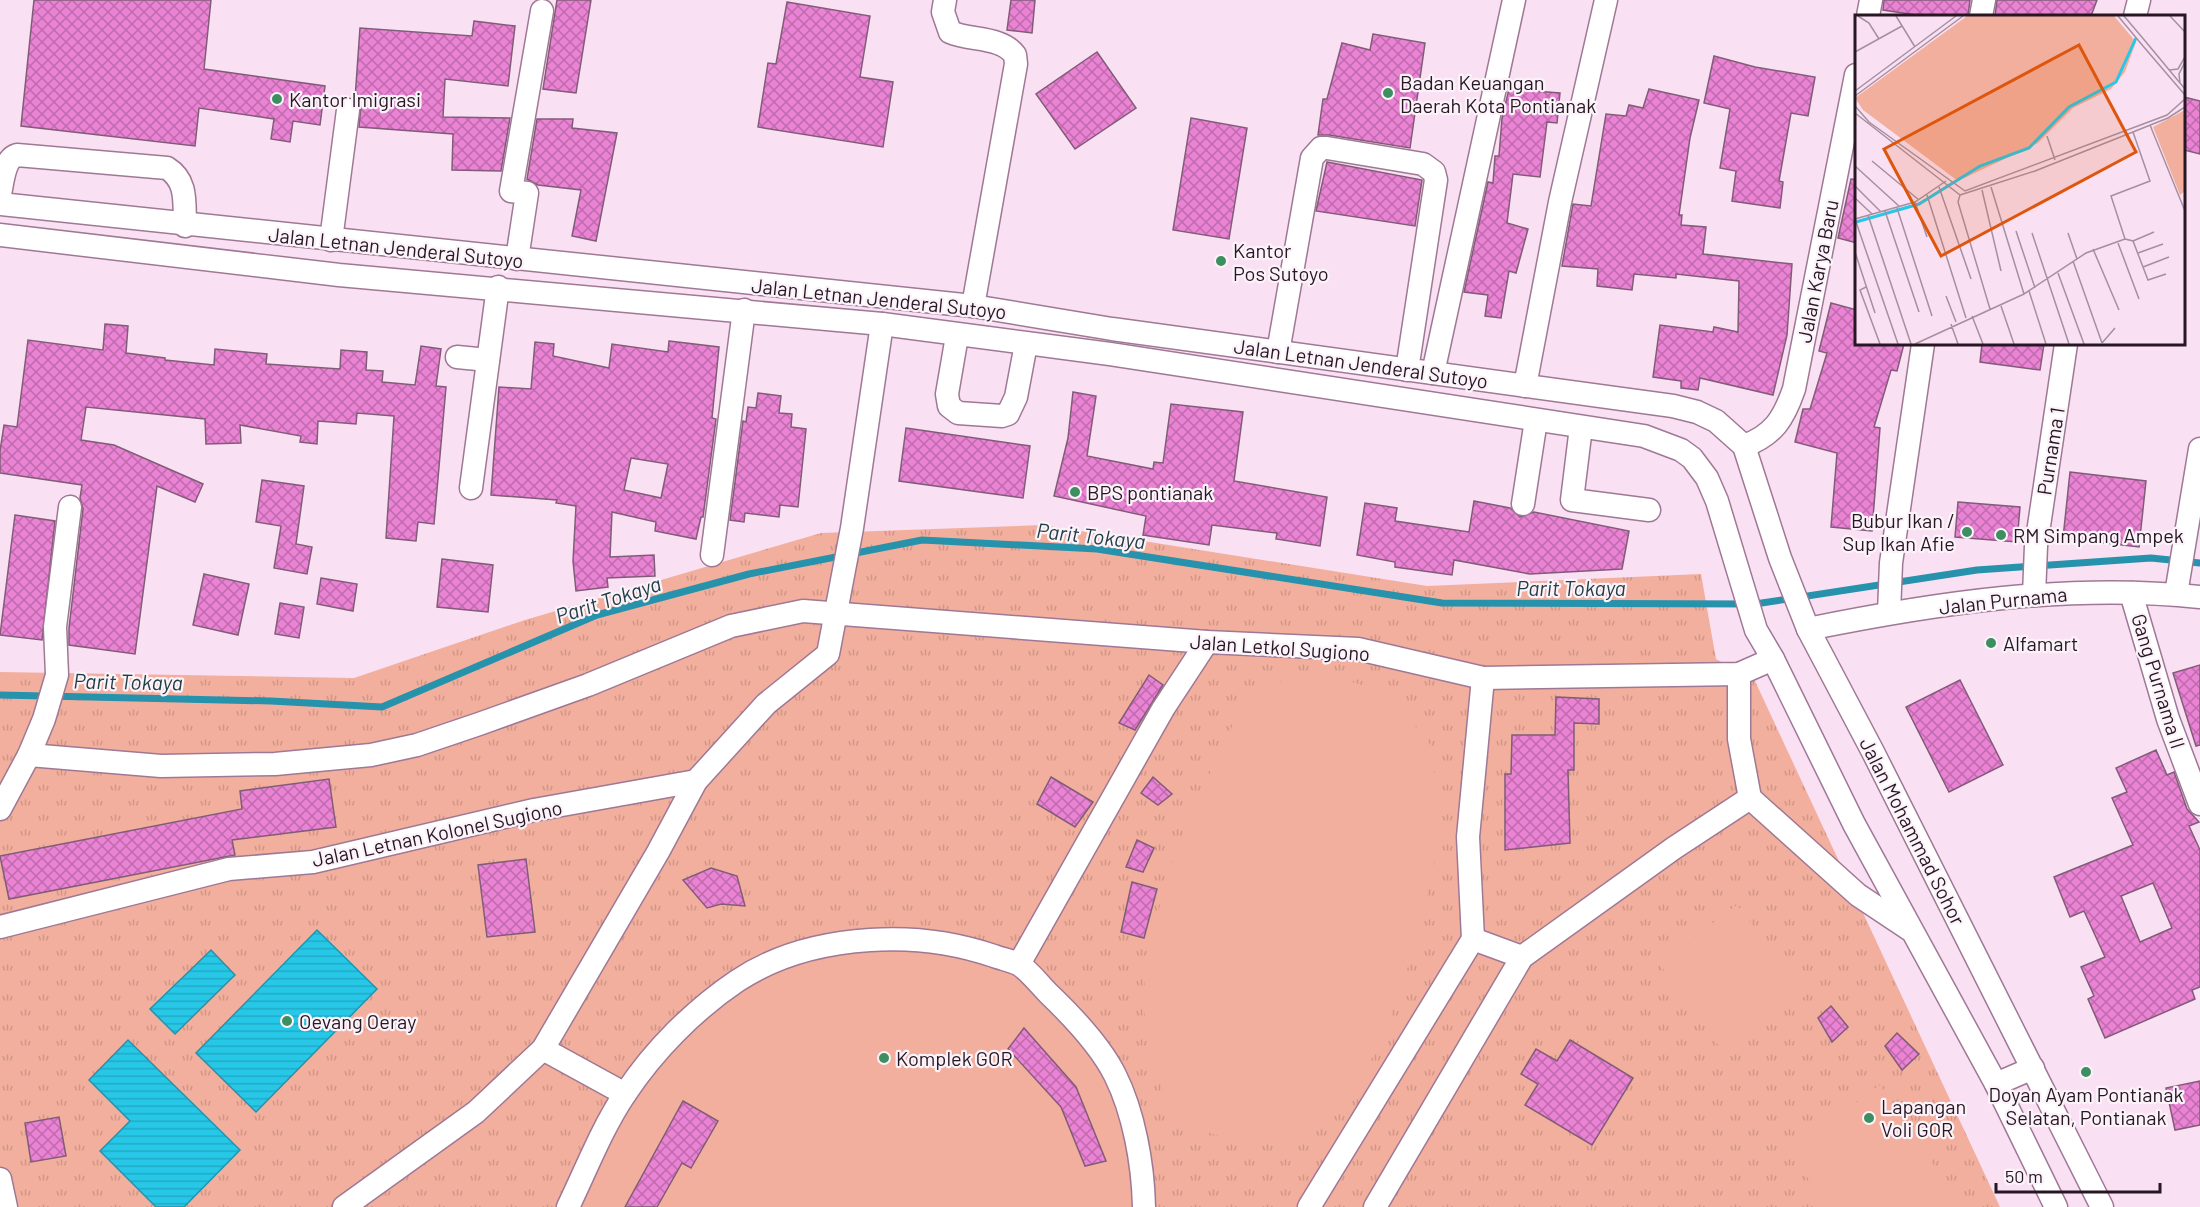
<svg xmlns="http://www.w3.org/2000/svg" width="2200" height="1207" viewBox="0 0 2200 1207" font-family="Barlow,sans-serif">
<defs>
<pattern id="park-tufts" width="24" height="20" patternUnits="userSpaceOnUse" patternTransform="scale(1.5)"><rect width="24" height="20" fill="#f3af9d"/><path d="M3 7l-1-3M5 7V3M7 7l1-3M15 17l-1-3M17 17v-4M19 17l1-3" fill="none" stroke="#d09687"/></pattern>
<pattern id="water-rules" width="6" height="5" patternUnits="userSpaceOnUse" patternTransform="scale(1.5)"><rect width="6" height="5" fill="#26c7e7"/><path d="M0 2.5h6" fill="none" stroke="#22aac6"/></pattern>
<pattern id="building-cross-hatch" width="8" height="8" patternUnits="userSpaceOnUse" patternTransform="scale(1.5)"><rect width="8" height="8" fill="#eb83d5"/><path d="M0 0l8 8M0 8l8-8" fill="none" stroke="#be6aac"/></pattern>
</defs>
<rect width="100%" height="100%" fill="#fae0f3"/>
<!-- park -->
<polygon fill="url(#park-tufts)" points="1043,525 1427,586 1701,574 1716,659 1755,681 2000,1207 0,1207 0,672 354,678 525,620 821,533"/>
<!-- garden -->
<g fill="#f3af9d">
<polygon points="1335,676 1390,695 1432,747 1439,840 1417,940 1385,1034 1351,1096 1308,1131 1249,1146 1192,1127 1164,1094 1148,1052 1143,993 1163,889 1190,815 1236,718 1284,679"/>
<polygon points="1737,905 1805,996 1725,1054 1659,963"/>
<polygon points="887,941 967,951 1023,974 1119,1084 1142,1207 575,1207 636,1096 697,1021 750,977 815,952"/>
<polygon points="1880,1085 1962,1207 1827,1207 1790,1151"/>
</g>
<!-- water -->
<g fill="url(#water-rules)" stroke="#2692ac" stroke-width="1.5">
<polygon points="317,930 377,989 256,1112 196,1053"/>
<polygon points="211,950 235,975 175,1034 150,1009"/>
<polygon points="128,1040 240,1150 184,1207 156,1207 100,1151 130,1121 89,1080"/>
</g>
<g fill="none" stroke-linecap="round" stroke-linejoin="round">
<!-- stream -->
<polyline stroke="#2692ac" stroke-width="7" points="0,695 271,701 382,707 597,615 749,574 922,540 1097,549 1442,603 1755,604 1977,570 2151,558 2200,563"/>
</g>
<!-- building -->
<g fill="url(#building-cross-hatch)" stroke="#815c78" stroke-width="1.5" fill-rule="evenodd">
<polygon points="34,0 211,0 204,69 325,86 320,125 293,121 290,142 271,139 274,119 199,108 195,146 21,126"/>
<polygon points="557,0 591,0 576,93 543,89"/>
<polygon points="1011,0 1035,0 1032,33 1007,30"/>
<polygon points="1884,0 1970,0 1968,16 1923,16 1883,10"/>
<polygon points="1997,0 2097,0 2091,16 1995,16"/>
<polygon points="787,2 870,16 860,77 893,82 883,147 758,127 768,63 776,64"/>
<polygon points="474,21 515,26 508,86 445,79 443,117 510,118 501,171 452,170 453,134 359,127 361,105 355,99 360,28 472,36"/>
<polygon points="1373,34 1425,43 1410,148 1329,135 1318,135 1323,99 1327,99 1342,43 1370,50"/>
<polygon points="1097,52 1136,108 1075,149 1036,94"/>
<polygon points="1714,56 1755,67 1815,77 1808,116 1791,113 1779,181 1783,182 1780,208 1732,201 1736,171 1720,168 1730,109 1704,103"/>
<polygon points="1509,89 1560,93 1557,123 1547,122 1540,177 1513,174 1507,223 1528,229 1516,273 1509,271 1501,318 1485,316 1488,295 1464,292 1488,182 1493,183 1495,156 1499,156 1502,118"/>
<polygon points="1649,89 1699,100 1690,138 1679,215 1682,215 1681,225 1706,227 1703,254 1792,264 1787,335 1773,395 1700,378 1698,390 1681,388 1681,381 1653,377 1660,325 1713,332 1714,327 1738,332 1739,281 1676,274 1676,278 1634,274 1632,290 1597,286 1598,269 1562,266 1573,204 1591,206 1606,114 1626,116 1629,105 1643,108"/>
<polygon points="2184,97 2200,101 2200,154 2184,150"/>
<polygon points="1191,118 1247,128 1229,239 1173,230"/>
<polygon points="537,119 573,119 572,128 617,133 596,241 572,236 581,190 538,185 527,179"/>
<polygon points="1327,162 1422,180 1415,226 1316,211"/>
<polygon points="1851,179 1857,180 1857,243 1838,238"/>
<polygon points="1831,303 1857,310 1857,344 1904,344 1897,371 1891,370 1874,427 1880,428 1872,531 1831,527 1837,453 1795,442 1803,409 1810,409 1827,353 1819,351"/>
<polygon points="105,324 128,326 126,353 165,358 165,360 214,365 215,349 267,354 266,364 340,369 341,350 367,352 366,370 383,371 382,382 415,385 421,346 441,349 436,386 446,387 434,524 418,522 416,541 386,538 394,416 357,413 356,424 318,421 317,444 300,442 301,436 240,425 241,443 206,444 205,419 86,407 81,440 114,445 203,484 195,502 157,486 135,654 69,645 69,628 83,509 80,498 82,485 0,473 0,451 4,425 17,427 28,340 103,350"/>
<path d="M669,341L719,347L712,418L716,419L703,517H701L696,539L655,531L656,522L612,512L610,557L654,555L655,576L607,578L608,587L576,591L573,561L576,506L556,503L557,500L491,495L499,387L531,389L535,342L554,344L553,356L609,368L612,344L668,352ZM631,458L668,464L661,498L624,490Z"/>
<polygon points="1982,344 2044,344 2040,370 1980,362"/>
<polygon points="1073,392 1096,396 1087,456 1153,469 1154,462 1163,463 1171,404 1243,412 1234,481 1327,497 1320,546 1276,539 1277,533 1212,525 1209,545 1143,535 1146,516 1054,496 1068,438"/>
<polygon points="758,393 781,396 779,413 792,414 791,427 806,429 798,507 780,505 779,517 745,513 744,522 730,520 743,421 746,422 748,407 756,408"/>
<polygon points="906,428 1030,446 1023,498 899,481"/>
<polygon points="2070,472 2146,481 2139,547 2063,538"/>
<polygon points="262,480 304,486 296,544 312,547 307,574 274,568 281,526 256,522"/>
<polygon points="1474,501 1510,508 1520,517 1534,512 1629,531 1622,569 1530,574 1454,560 1452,575 1395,567 1395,562 1357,555 1365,503 1397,508 1395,521 1469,532"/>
<polygon points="1958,502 2020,507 2017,542 1955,537"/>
<polygon points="15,515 55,521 42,640 0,635"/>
<polygon points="442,559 493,565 488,612 437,607"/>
<polygon points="204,574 249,584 238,635 193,625"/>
<polygon points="321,578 357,584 353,611 317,604"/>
<polygon points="280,603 304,607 299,638 275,634"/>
<polygon points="2200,665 2200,745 2196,746 2173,673"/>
<polygon points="1149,675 1163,685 1135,730 1119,723"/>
<polygon points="1960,680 2003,765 1949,792 1906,707"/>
<polygon points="1556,697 1599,699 1599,724 1574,723 1574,770 1568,770 1570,843 1505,850 1505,774 1511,774 1512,735 1555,735"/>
<path d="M2156,750L2167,775L2174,772L2187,809L2199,822L2189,826L2200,850V987L2192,990L2195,999L2105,1038L2088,999L2094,996L2081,967L2105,957L2084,911L2070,917L2054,877L2133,845L2112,798L2127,792L2116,768ZM2153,883L2172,928L2140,942L2121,896Z"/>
<polygon points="1051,777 1093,802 1075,827 1037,804"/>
<polygon points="1153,777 1172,794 1158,805 1141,793"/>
<polygon points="329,779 336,827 232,840 235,855 9,899 0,856 242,809 240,791"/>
<polygon points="1137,840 1154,848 1143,872 1126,867"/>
<polygon points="526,859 535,932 487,937 478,865"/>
<polygon points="711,868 737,876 745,906 721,904 707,908 683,880"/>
<polygon points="1132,882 1157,889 1144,938 1121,932"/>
<polygon points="1831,1006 1848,1027 1832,1042 1818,1018"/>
<polygon points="1024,1028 1076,1087 1106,1161 1085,1166 1061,1107 1008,1049"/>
<polygon points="1897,1033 1919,1054 1902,1070 1885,1046"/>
<polygon points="1570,1040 1633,1078 1592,1145 1525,1105 1538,1084 1521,1074 1536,1049 1557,1061"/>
<polygon points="2200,1081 2200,1125 2175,1130 2166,1088"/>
<polygon points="683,1101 718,1121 691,1168 682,1163 657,1207 625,1207"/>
<polygon points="59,1117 66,1156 31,1162 25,1123"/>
</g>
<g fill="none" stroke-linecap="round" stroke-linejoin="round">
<defs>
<g id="minor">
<path d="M945,0L943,12L950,32C970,41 1001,36 1015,55L1016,64L973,306"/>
<polyline points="1868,16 1871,0"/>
<polyline points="1981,16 1984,0"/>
<polyline points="2135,16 2139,0"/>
<path d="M0,194C3,181 4,159 17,155L167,168C188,181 184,203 185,226"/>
<polyline points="0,204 973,306 1112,329 1673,406 1697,412 1716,421 1744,446 1780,558 1808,629 1873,752 2102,1207"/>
<polyline points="0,235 339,275 882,324 1110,354 1644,436 1681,450 1692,458 1707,478 1717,501 1756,630 1773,659 1854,824 1996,1084 2056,1207"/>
<polyline points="331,240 348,110"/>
<polyline points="517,259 527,193 511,191 542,11"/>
<polyline points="957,336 947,394 949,406 958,413 1002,416 1008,414 1016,397 1026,344"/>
<polyline points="1278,352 1312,158 1321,148 1327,148 1423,164 1434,172 1436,180 1407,370"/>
<polyline points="457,357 488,360"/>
<polyline points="1433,373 1514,0"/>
<polyline points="1525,386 1560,202 1606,0"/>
<polyline points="1581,427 1572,500 1649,510"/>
<path d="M1744,446C1774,435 1784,418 1794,389L1856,75"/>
<polyline points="471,488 498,287"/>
<polyline points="1523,504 1536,420"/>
<polyline points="712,555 744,310"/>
<polyline points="2131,593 2168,719 2200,804"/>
<polyline points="2176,594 2200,449"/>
<polyline points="2034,595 2036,546 2066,344"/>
<polyline points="1889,613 1891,563 1923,344"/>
<path d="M1808,629C1936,603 2069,583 2200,597"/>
<polyline points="1739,674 1739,739 1750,798"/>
<polyline points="29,755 161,766 275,764 371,755 417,745 479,724 588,685 731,626 803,611 1207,642 1358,649 1483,678 1739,674 1773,659"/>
<polyline points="0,809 29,755 44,719 57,675 55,627 70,507"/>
<polyline points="0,927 229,869 313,862 534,810 696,781"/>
<polyline points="1473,939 1522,957"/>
<polyline points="1019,964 1163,709 1207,642"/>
<polyline points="543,1049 625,1094"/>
<polyline points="1996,1084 2033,1068"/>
<polyline points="0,1179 6,1207"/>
<polyline points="344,1207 476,1112 543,1049 658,852 696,781 766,704 828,654 852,528 882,324"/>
<path d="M568,1207C586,1170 602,1128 625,1094C654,1050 694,1010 737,981C776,955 823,943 870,940C913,937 953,942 994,956C1002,959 1013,961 1020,965C1031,973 1040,985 1049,994C1073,1017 1100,1045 1115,1075C1134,1113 1143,1164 1144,1207"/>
<polyline points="1309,1207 1473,939 1468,837 1483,678"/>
<polyline points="1375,1207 1522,957 1674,848 1750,798 1858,895 1909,929"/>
</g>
</defs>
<!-- minor casing -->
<use href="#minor" stroke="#9f7895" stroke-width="25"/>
<!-- minor -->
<use href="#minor" stroke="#fff" stroke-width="22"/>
</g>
<!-- markers -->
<g fill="#3d8e60" stroke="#fcf3fa" stroke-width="2">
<circle cx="1388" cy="93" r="6"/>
<circle cx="277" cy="99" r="6"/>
<circle cx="1221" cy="261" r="6"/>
<circle cx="1075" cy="492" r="6"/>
<circle cx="1967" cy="532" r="6"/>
<circle cx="2001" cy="535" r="6"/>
<circle cx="1991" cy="643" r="6"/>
<circle cx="287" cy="1021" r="6"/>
<circle cx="884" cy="1058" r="6"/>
<circle cx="2086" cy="1072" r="6"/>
<circle cx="1869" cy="1118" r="6"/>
</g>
<g text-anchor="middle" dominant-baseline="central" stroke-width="4.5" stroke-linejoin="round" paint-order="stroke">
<!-- poi labels -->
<g font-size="20" fill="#261722" stroke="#fcf3fa" text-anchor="start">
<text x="1400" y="82">Badan Keuangan<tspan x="1400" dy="23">Daerah Kota Pontianak</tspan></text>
<text x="289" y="99">Kantor Imigrasi</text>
<text x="1233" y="250">Kantor<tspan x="1233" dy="23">Pos Sutoyo</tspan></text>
<text x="1087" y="492">BPS pontianak</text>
<text x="1955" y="520" text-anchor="end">Bubur Ikan /<tspan x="1955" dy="23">Sup Ikan Afie</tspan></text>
<text x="2013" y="535">RM Simpang Ampek</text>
<text x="2003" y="643">Alfamart</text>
<text x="299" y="1021">Oevang Oeray</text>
<text x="896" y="1058">Komplek GOR</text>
<text x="2086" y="1094" text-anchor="middle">Doyan Ayam Pontianak<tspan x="2086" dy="23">Selatan, Pontianak</tspan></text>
<text x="1881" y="1106">Lapangan<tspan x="1881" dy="23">Voli GOR</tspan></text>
</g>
<!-- street labels -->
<g font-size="20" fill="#261722" stroke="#fcf3fa">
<text transform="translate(396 247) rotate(6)">Jalan Letnan Jenderal Sutoyo</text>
<text transform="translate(1817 271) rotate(-79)">Jalan Karya Baru</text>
<text transform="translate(879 298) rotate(6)">Jalan Letnan Jenderal Sutoyo</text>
<text transform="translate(1361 363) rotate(8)">Jalan Letnan Jenderal Sutoyo</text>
<text transform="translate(2050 451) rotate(-81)">Purnama 1</text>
<text transform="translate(2003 600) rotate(-6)">Jalan Purnama</text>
<text transform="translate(1280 647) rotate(4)">Jalan Letkol Sugiono</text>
<text transform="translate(2159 681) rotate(73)">Gang Purnama II</text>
<text transform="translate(1913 831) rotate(63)">Jalan Mohammad Sohor</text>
<text transform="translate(437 833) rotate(-12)">Jalan Letnan Kolonel Sugiono</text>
</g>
<!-- water labels -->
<g font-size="21" font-style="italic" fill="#203e45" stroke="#fcf3fa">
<text transform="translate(1091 535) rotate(6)">Parit Tokaya</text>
<text x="1571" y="587">Parit Tokaya</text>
<text transform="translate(608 599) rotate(-18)">Parit Tokaya</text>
<text transform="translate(128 681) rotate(1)">Parit Tokaya</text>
</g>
</g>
<!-- overview -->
<g transform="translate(1855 15)">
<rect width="330" height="330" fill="#fae0f3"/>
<path d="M112,1H259L281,27L270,57L256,74L218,93L183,128L103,166L8,95L0,83ZM330,95V176L325,180L298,112Z" fill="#f3af9d"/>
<path d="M146,15L160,18L171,28L173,70L164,91L144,99L130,94L123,84L113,58L115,39L119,32L130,21ZM51,74L74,83L70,93L47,84ZM122,93L133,103L137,121L135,137L125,141L114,130L109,111L112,98ZM50 120a8 8 0 1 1 16 0a8 8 0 1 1-16 0Z" fill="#f3af9d"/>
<path fill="none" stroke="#26c7e7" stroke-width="3" d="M1,207L64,189L125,151L174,133L214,92L261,67L281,23"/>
<path fill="none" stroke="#a5909f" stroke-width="1.5" d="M3,1L14,8L24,24M41,1L60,32M263,1L288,31M269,1L291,27M315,1L330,17M291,27L330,74M288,31L330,80M0,37L47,11M314,55L323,54L330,42M325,68L324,59L330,47M0,76L101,1M0,81L108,1M0,91L14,107L110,176L312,100L330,84M0,98L105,180M295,110L330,196M192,121L200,145M17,146L64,185M0,151L45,192M0,171L26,197M84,172L116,264M136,172L169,279M127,175L146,256M72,180L111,303M105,180L180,156L313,103L330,92M105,180L103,187L135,294M0,183L17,199M60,187L72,222M42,193L77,301M30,196L64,297M13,200L56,329M0,204L43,329M0,204L60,187L91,166M161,216L180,273M177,218L214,329M213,218L222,244M270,224L256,181L295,166L278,117M270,224L278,226L293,265L311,259M278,226L299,217M263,228L284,284M238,234L264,295M0,237L20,298M283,238L308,229M218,246L247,328M288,252L314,242M203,258L229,329M11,272L5,275L25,329M174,276L191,329M91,281L101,307M146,291L159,329M117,301L128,329M96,309L103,329M247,328L260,313M60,329L169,279L231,238L270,224"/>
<path fill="#de560d" fill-opacity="0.15" stroke="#de560d" stroke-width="3" d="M224,30L281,137L86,241L29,134Z"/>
<rect width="330" height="330" fill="none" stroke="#261722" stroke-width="3"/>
</g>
<!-- scale -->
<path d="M1996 1183v9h164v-9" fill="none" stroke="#261722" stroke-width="3"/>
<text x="2005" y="1183" font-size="18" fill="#261722" stroke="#fcf3fa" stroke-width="4.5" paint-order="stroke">50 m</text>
</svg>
